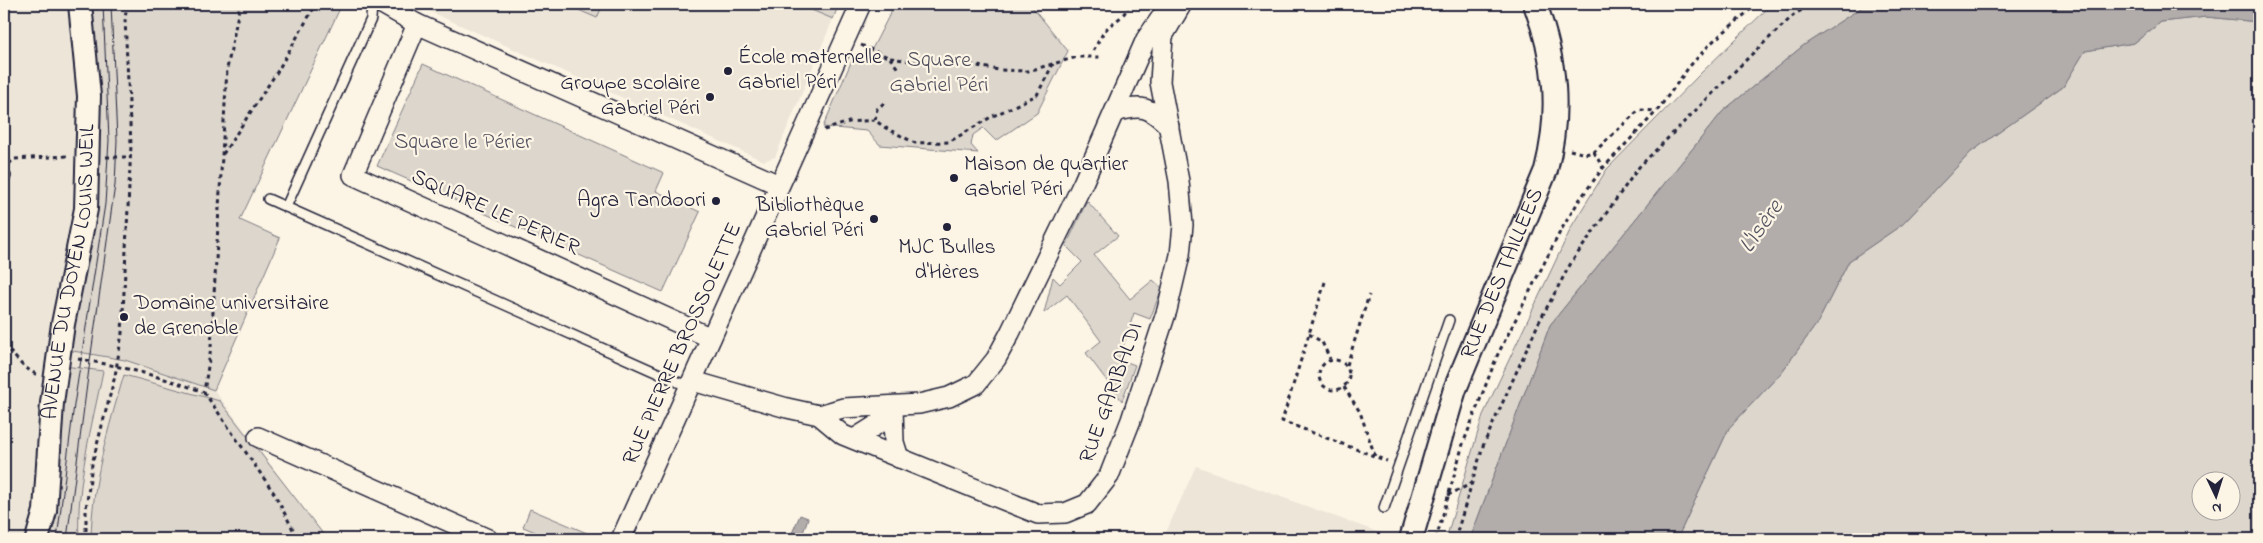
<svg xmlns="http://www.w3.org/2000/svg" width="2263" height="543" viewBox="0 0 2263 543" font-family="'Indie Flower',sans-serif">
<rect width="100%" height="100%" fill="#fcf5e5"/>
<filter id="ink" filterUnits="userSpaceOnUse"><feTurbulence type="fractalNoise" baseFrequency=".02" numOctaves="2"/><feDisplacementMap in="SourceGraphic" scale="10" xChannelSelector="R" yChannelSelector="G"/><feConvolveMatrix kernelMatrix="1 2 1 2 8 2 1 2 1" color-interpolation-filters="sRGB"/></filter>
<g filter="url(#ink)">
<!-- built -->
<g fill="#ece5d8">
<polygon points="4,4 342,4 240,220 280,238 214,390 327,539 4,539"/>
<polygon points="413,4 797,4 833,19 775,157 764,161"/>
<polygon points="1196,466 1394,538 1394,539 1163,539"/>
</g>
<!-- green -->
<g fill="#dcd6cc" stroke="#7f7c84" fill-rule="evenodd">
<polygon points="88,4 342,4 240,220 280,238 214,390 125,360 67,350 90,228 99,149"/>
<polygon points="565,4 603,4 597,18"/>
<polygon points="797,4 839,4 833,19"/>
<polygon points="895,4 1030,4 1068,51 1037,113 996,141 983,128 973,135 971,145 978,153 880,145 867,131 823,127 852,60 866,57 873,47"/>
<polygon points="1772,4 1867,4 1804,45 1723,111 1550,325 1470,539 1446,539 1483,415 1573,224 1607,169 1701,73"/>
<path d="M2206,17L2259,22V539H1677L1729,428L1781,373L1818,322L1849,261L1903,224L1971,152L2063,87L2085,51L2134,43L2161,22ZM2200,480H2230V510H2200Z"/>
<polygon points="423,64 664,173 656,191 700,212 663,292 377,166"/>
<polygon points="1087,201 1118,236 1094,255 1130,299 1153,280 1162,288 1150,319 1134,313 1119,359 1135,365 1122,401 1086,353 1101,341 1067,295 1044,313 1053,277 1060,284 1082,262 1066,246"/>
<path d="M64,366L103,371C92,426 76,483 79,539H47Z"/>
<path d="M124,375L220,401L327,539H91C92,483 108,429 124,375Z"/>
<polygon points="530,509 587,533 584,539 553,539 523,527"/>
</g>
<!-- water -->
<g fill="#b2adab" stroke="#78757e">
<polygon points="1867,4 2259,4 2259,22 2206,17 2161,22 2134,43 2085,51 2063,87 1971,152 1903,224 1849,261 1818,322 1781,373 1729,428 1677,539 1470,539 1550,325 1723,111 1804,45"/>
<polygon points="800,515 808,518 802,536 799,538 792,533"/>
</g>
<g fill="none" stroke-linecap="round" stroke-linejoin="round">
<defs>
<g id="service">
<polyline points="4,174 6,176"/>
<polyline points="268,199 689,387"/>
<polyline points="286,207 371,19 372,4"/>
<polyline points="1384,508 1449,320"/>
</g>
<g id="minor">
<polyline points="382,4 417,24 779,185"/>
<polyline points="417,24 353,175 711,338"/>
<path d="M1115,112C1143,104 1149,107 1169,126"/>
<polyline points="693,381 787,408 819,415 843,408 919,404 949,397 976,384 996,359 1010,333 1083,183 1146,39 1165,12"/>
<polyline points="893,407 894,442 899,458"/>
<polyline points="819,415 843,435 1038,514 1065,513 1087,504 1109,476 1131,420 1167,310 1180,255 1183,225 1179,181 1160,82 1163,36 1182,4"/>
<polyline points="258,437 488,539"/>
<polyline points="854,439 878,424 893,407"/>
<polyline points="621,539 861,4"/>
</g>
<g id="tertiary">
<path id="s1" d="M37,539L45,511L52,403L63,324L86,209L89,96L80,4"/>
<path id="s2" d="M1411,539L1455,389L1546,170C1561,111 1556,61 1535,4"/>
</g>
</defs>
<!-- service casing -->
<use href="#service" stroke="#22223b" stroke-width="12"/>
<!-- minor casing -->
<use href="#minor" stroke="#22223b" stroke-width="22"/>
<!-- tertiary casing -->
<use href="#tertiary" stroke="#22223b" stroke-width="26"/>
<!-- path -->
<g stroke="#22223b" stroke-width="3" stroke-dasharray="4 4" stroke-linecap="butt">
<polyline points="861,45 890,58 918,62 967,64 999,70 1028,71 1077,57 1102,57"/>
<path d="M1093,51C1097,44 1100,38 1104,32C1111,21 1126,19 1128,4"/>
<polyline points="890,58 899,70"/>
<polyline points="884,103 877,109 875,120 884,127 915,143 949,142 991,117 1037,95 1053,64"/>
<polyline points="824,130 849,122 875,120"/>
<polyline points="1570,150 1585,154 1594,152 1639,110 1656,111"/>
<polyline points="1594,152 1603,168"/>
<polyline points="223,154 277,72 316,4"/>
<polyline points="106,157 131,157"/>
<polyline points="9,164 14,159 68,156"/>
<polyline points="1325,282 1282,421 1387,461"/>
<polyline points="1309,334 1322,342 1330,359"/>
<polyline points="4,345 23,366 37,375"/>
<path d="M78,359C122,366 162,377 204,392L211,347L227,69L240,4"/>
<circle cx="1334" cy="375" r="15"/>
<polyline points="1347,365 1369,295"/>
<polyline points="1344,387 1360,412 1375,456"/>
<polyline points="204,392 274,493 298,539"/>
<polyline points="1448,495 1471,484"/>
<polyline points="4,534 8,539"/>
<polyline points="86,539 86,509 92,464 115,376 122,333 131,145 125,19 127,4"/>
<polyline points="1436,539 1463,444 1497,356 1561,230 1580,199 1603,168 1657,111 1689,67 1711,43 1757,4"/>
<polyline points="1455,539 1483,446 1539,322 1571,263 1639,167 1752,54 1795,14 1812,4"/>
</g>
<!-- service -->
<use href="#service" stroke="#fcf5e5" stroke-width="9"/>
<!-- minor -->
<use href="#minor" stroke="#fcf5e5" stroke-width="19"/>
<!-- tertiary -->
<use href="#tertiary" stroke="#fcf5e5" stroke-width="22"/>
<!-- tram -->
<g stroke="#22223b" stroke-width="1">
<polyline points="57,539 74,405 105,204 109,140 103,4"/>
<polyline points="67,539 90,361 115,185 117,140 111,4"/>
</g>
</g>
</g>
<!-- markers -->
<g fill="#22223b" stroke="#fcf5e5" stroke-width="2">
<circle cx="728" cy="71" r="5"/>
<circle cx="710" cy="97" r="5"/>
<circle cx="954" cy="178" r="5"/>
<circle cx="716" cy="201" r="5"/>
<circle cx="874" cy="219" r="5"/>
<circle cx="947" cy="227" r="5"/>
<circle cx="124" cy="317" r="5"/>
</g>
<g text-anchor="middle" dominant-baseline="central" stroke-width="4.5" stroke-linejoin="round" paint-order="stroke">
<!-- poi labels -->
<g font-size="22" fill="#22223b" stroke="#fcf5e5" text-anchor="start">
<text x="738" y="58">École maternelle<tspan x="738" dy="25">Gabriel Péri</tspan></text>
<text x="700" y="84" text-anchor="end">Groupe scolaire<tspan x="700" dy="25">Gabriel Péri</tspan></text>
<text x="964" y="165">Maison de quartier<tspan x="964" dy="25">Gabriel Péri</tspan></text>
<text x="706" y="201" text-anchor="end">Agra Tandoori</text>
<text x="864" y="206" text-anchor="end">Bibliothèque<tspan x="864" dy="25">Gabriel Péri</tspan></text>
<text x="947" y="248" text-anchor="middle">MJC Bulles<tspan x="947" dy="25">d'Hères</tspan></text>
<text x="134" y="304">Domaine universitaire<tspan x="134" dy="25">de Grenoble</tspan></text>
</g>
<!-- park labels -->
<g font-size="22" fill="#504f5f" stroke="#fcf5e5">
<text x="939" y="61">Square<tspan x="939" dy="25">Gabriel Péri</tspan></text>
<text x="463" y="143">Square le Périer</text>
</g>
<!-- street labels -->
<g font-size="22" fill="#22223b" stroke="#fcf5e5">
<text transform="translate(495 213) rotate(24)">SQUARE LE PERIER</text>
<text stroke="none"><textPath href="#s1" startOffset="270">AVENUE DU DOYEN LOUIS WEIL</textPath></text>
<text stroke="none"><textPath href="#s2" startOffset="281">RUE DES TAILLÉES</textPath></text>
<text transform="translate(683 344) rotate(-66)">RUE PIERRE BROSSOLETTE</text>
<text transform="translate(1112 393) rotate(-70)">RUE GARIBALDI</text>
</g>
<!-- water labels -->
<g font-size="24" font-style="italic" fill="#545362" stroke="#fcf5e5">
<text transform="translate(1762 227) rotate(-55)">L'Isère</text>
</g>
</g>
<!-- margin -->
<rect width="2263" height="543" fill="none" stroke="#fcf5e5" stroke-width="20"/>
<rect x="10" y="10" width="2243" height="523" fill="none" stroke="#22223b" stroke-width="2" filter="url(#ink)"/>
<!-- north arrow -->
<g transform="translate(2216 496) rotate(176)"><circle r="24" fill="#fcf5e5" stroke="#a5a1a1"/>
<path d="M0-4L9 19L0 12L-9 19Z" fill="#22223b"/>
<text y="-8" font-size="14" font-weight="bold" text-anchor="middle" fill="#22223b">N</text>
</g>
</svg>
